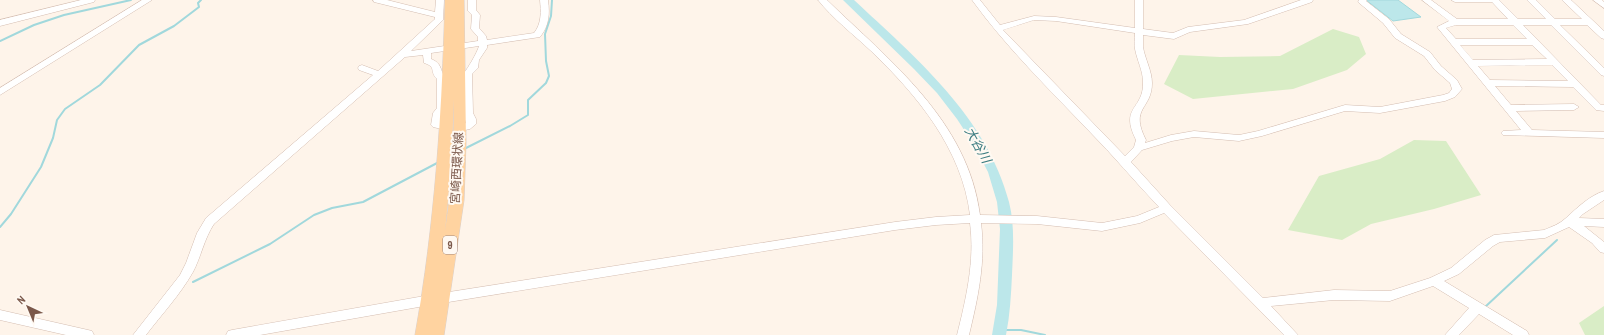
<svg xmlns="http://www.w3.org/2000/svg" width="1604" height="335" viewBox="0 0 1604 335" font-family="'Archivo Narrow','Noto Sans JP',sans-serif">
<rect width="100%" height="100%" fill="#fef4ea"/>
<!-- green -->
<g fill="#d9edc6">
<polygon points="1333,29 1359,37 1366,54 1347,70 1293,89 1193,99 1164,84 1179,55 1220,57 1280,56"/>
<polygon points="1414,140 1446,141 1481,195 1434,209 1371,224 1342,240 1288,230 1319,176 1380,159"/>
<polygon points="1604,306 1604,335 1585,335 1579,323"/>
</g>
<!-- water -->
<polygon fill="#bce7ea" stroke="#a1d8dc" points="1366,0 1398,0 1421,17 1393,21"/>
<g fill="none" stroke-linecap="round" stroke-linejoin="round">
<!-- stream -->
<g stroke="#a1d8dc" stroke-width="2">
<polyline points="0,41 34,25 64,15 131,0"/>
<polyline points="464,149 510,126 528,115 528,100 546,83 549,76 546,61 545,34 551,16 552,0"/>
<polyline points="0,227 11,214 41,167 53,138 57,120 65,109 100,85 139,45 174,26 199,7 198,3 201,0"/>
<polyline points="193,282 270,244 314,215 332,208 363,202 439,162"/>
<polyline points="1485,307 1557,240"/>
<polyline points="1000,330 1021,330 1045,335"/>
</g>
<!-- river -->
<path fill="#bce7ea" fill-rule="evenodd" d="M843,0H854C915,57 987,117 1009,202C1015,225 1013,251 1012,275C1011,295 1010,315 1006,335H992L997,305L1000,229L997,202L988,172L974,145L957,119L937,93L914,69Z"/>
<defs>
<g id="minor">
<polygon points="81,0 95,0 94,2 0,26 0,20"/>
<polygon points="142,0 152,0 0,95 0,88"/>
<path d="M373,0H387L435,12L436,0H444L443,20L411,51L478,41V37L471,29L472,15L468,11V0H476V10L480,15L479,28L486,36L487,40L534,33C542,23 541,11 540,0H548C550,14 549,26 540,37L487,45V48L479,60L478,68L472,74L473,113L476,119V124L470,129L460,131L455,128L457,126L466,123L463,113L464,73C468,68 477,53 479,46L431,53V59C442,63 440,70 445,78L447,108L443,114L441,123L449,125L451,127L446,130L433,127L431,125L433,113L437,108V79C429,71 437,67 424,63L423,55L405,57L214,224C204,239 201,257 193,272C180,295 162,314 146,335H133L180,275L186,263L197,233L206,218L373,75L359,70L358,68L359,66L362,65L378,71L435,19V17L374,2Z"/>
<path d="M818,0H827C890,61 968,121 980,215L1037,216L1102,223L1137,216L1159,207C1135,182 1113,155 1089,131C1048,88 1006,47 972,0H980L1000,25L1034,16L1056,17L1135,28V0H1143V29L1173,33L1188,27L1244,20L1301,0H1313L1312,2L1248,24L1190,32L1174,39L1143,35C1143,39 1143,43 1143,47C1145,59 1152,71 1152,83C1152,110 1129,107 1146,140L1145,143L1171,135L1194,131L1239,135L1258,131L1345,105L1380,107L1443,95L1449,93L1452,89L1450,83L1435,70L1424,56L1395,38L1383,23L1358,2L1359,0H1367L1366,1L1389,19L1401,34L1430,52L1441,66L1457,80L1462,89L1455,97L1445,101L1380,113L1345,111L1262,136L1239,141L1194,137L1172,141L1142,150L1131,162L1170,205L1263,298L1334,290L1390,291L1430,278L1451,268L1485,240L1494,235L1544,230C1551,227 1560,224 1566,218C1577,208 1589,196 1604,191V200L1583,214L1579,218L1604,219V227L1584,226L1604,242V253L1600,252L1592,243L1569,227L1545,238L1500,242L1493,246L1459,274L1444,281L1527,331L1529,335H1513L1479,314L1459,335H1445L1469,308L1433,286L1390,301L1334,300L1271,306L1298,335H1284L1164,213L1140,223L1102,231L1037,224L981,223C986,261 978,298 969,335H957C966,299 975,261 970,223L936,225L895,230L430,305L260,335H226L228,331L232,330L430,295L895,222L936,217L970,215C962,149 917,95 871,51C853,34 833,19 818,0ZM1034,20L1056,21L1135,33C1135,39 1134,44 1135,49C1137,60 1143,71 1143,82C1144,110 1119,106 1136,140L1134,147L1125,156L1003,30Z"/>
<path d="M1422,0H1431L1457,19H1508L1492,2H1455L1451,0H1499L1518,19H1546L1527,0H1536L1555,19H1582L1562,0H1571L1604,31V39L1601,38L1587,25H1560L1604,68V76L1601,75L1551,25H1523L1601,105H1604V111L1596,110L1573,87L1495,86L1511,105L1574,104L1579,107L1574,110L1516,111L1532,130L1604,132V138L1503,135L1501,133L1503,131L1521,130L1437,27L1449,21ZM1456,25H1513L1527,39H1456L1446,28ZM1460,45H1532L1547,59L1473,60ZM1552,65L1568,81L1490,80L1478,66Z"/>
<polygon points="1593,0 1602,0 1604,2 1604,8"/>
<polygon points="0,310 88,330 92,331 94,335 66,335 0,320"/>
</g>
<path id="major" d="M445,0H464L466,142L464,200L444,335H415C435,224 442,113 445,0ZM454,99C454,143 452,187 445,231L451,168Z"/>
</defs>
<!-- minor casing -->
<use href="#minor" stroke="#d4bdb1" stroke-width="1"/>
<!-- major casing -->
<use href="#major" stroke="#dad0cc" stroke-width="1"/>
<!-- minor -->
<use href="#minor" fill="#fff" fill-rule="evenodd"/>
<!-- major -->
<use href="#major" fill="#ffd3a0" fill-rule="evenodd"/>
</g>
<g text-anchor="middle" dominant-baseline="central" stroke-width="4" stroke-linejoin="round" paint-order="stroke">
<!-- shield labels -->
<rect fill="#fff9f2" stroke="#a3887c" stroke-width="1" x="443" y="236" width="14" height="18" rx="3"/>
<g font-size="11" font-weight="bold" fill="#7b584a">
<text x="450" y="245">9</text>
</g>
<!-- street labels -->
<g font-size="12" fill="#7b584a" stroke="#fff9f2">
<text transform="translate(457 168) rotate(-87)">宮崎西環状線</text>
</g>
<!-- water labels -->
<g font-size="13" font-style="italic" fill="#3c7c81" stroke="#fff9f2">
<text transform="translate(978 145) rotate(61)">大谷川</text>
</g>
</g>
<!-- north arrow -->
<g transform="translate(28 307) rotate(316)" stroke="#fff9f2" stroke-width="3" paint-order="stroke">
<path d="M0-3L7 15L0 10L-7 15Z" fill="#7b584a"/>
<text y="-6" font-size="11" font-weight="bold" text-anchor="middle" fill="#7b584a">N</text>
</g>
</svg>
